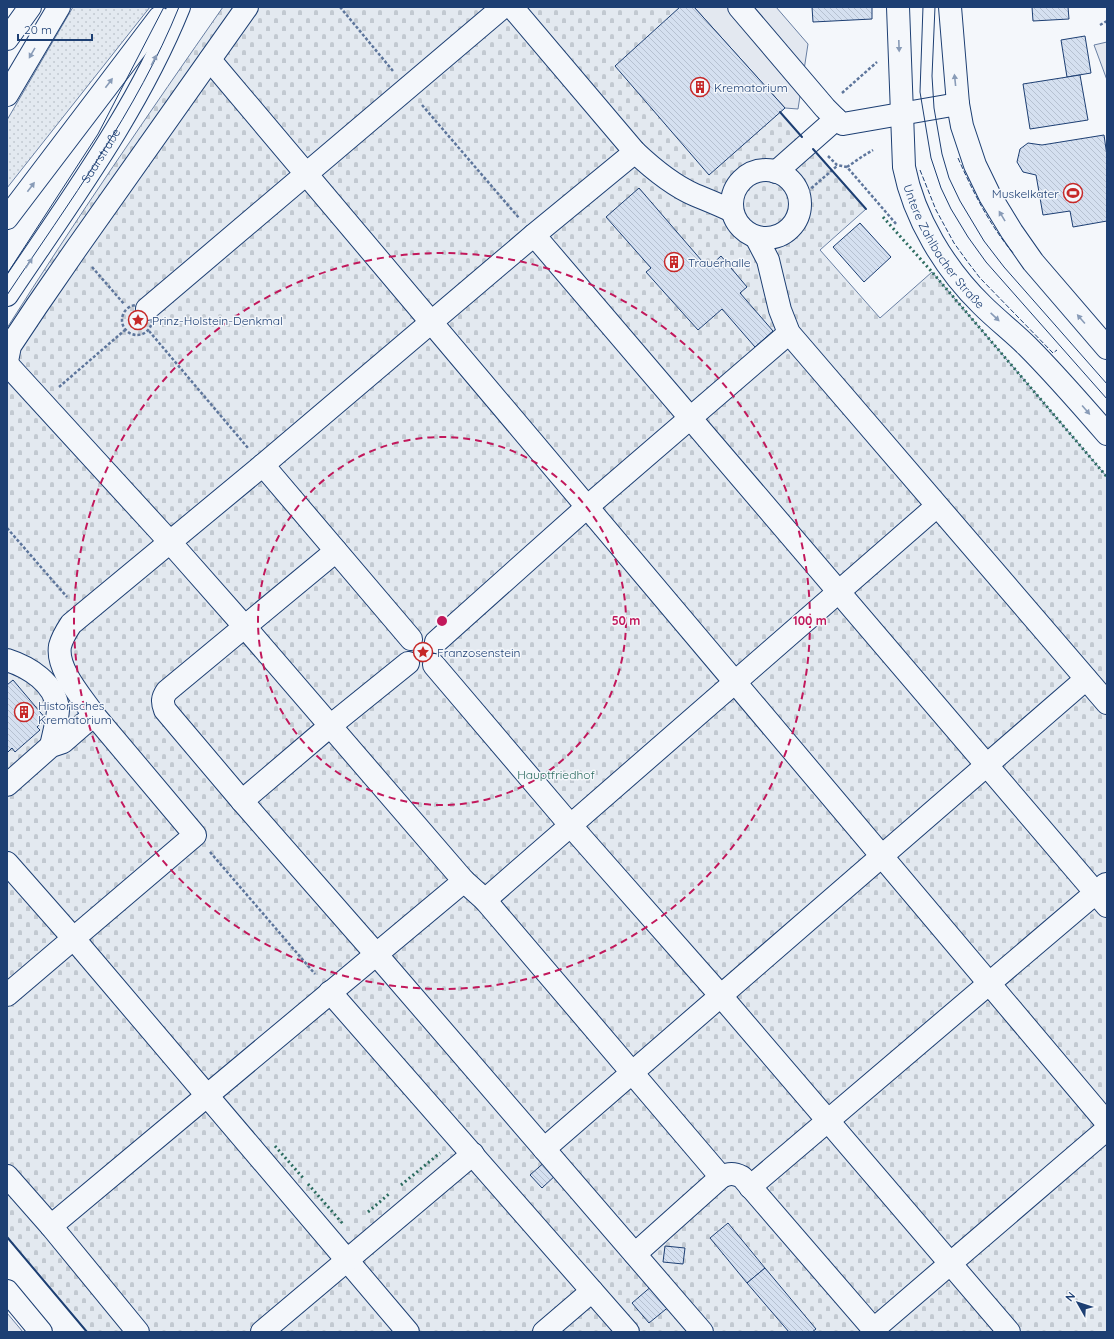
<svg xmlns="http://www.w3.org/2000/svg" width="1114" height="1339" viewBox="0 0 1114 1339" font-family="Quicksand,sans-serif">
<defs>
<pattern id="grass-dots" width="8" height="8" patternUnits="userSpaceOnUse"><rect width="8" height="8" fill="#e3e9f0"/><path d="M2 2h.1M6 6h.1" fill="none" stroke="#c2c9d1" stroke-width="1.8" stroke-linecap="round"/></pattern>
<pattern id="cemetery-stones" width="16" height="16" patternUnits="userSpaceOnUse"><rect width="16" height="16" fill="#e3e9f0"/><path d="M2 7V4a2 2 0 0 1 4 0v3zM10 15v-3a2 2 0 0 1 4 0v3z" fill="#c2c9d1"/></pattern>
<pattern id="building-back-hatch" width="6" height="6" patternUnits="userSpaceOnUse"><rect width="6" height="6" fill="#d5e0f0"/><path d="M-1 5l2 2M0 0l6 6M5-1l2 2" fill="none" stroke="#b6c1d1"/></pattern>
</defs>
<rect width="100%" height="100%" fill="#f4f7fb"/>
<!-- grass -->
<polygon fill="url(#grass-dots)" stroke="#687fa3" points="73,7 150,7 7,188 7,120"/>
<!-- cemetery -->
<path fill="url(#cemetery-stones)" stroke="#687fa3" d="M223,7H694L785,108L780,112L866,209L820,250L880,318L932,272L1107,477V1332H87L7,1237V328C76,219 149,113 223,7Z"/>
<!-- parking -->
<g fill="#e3e8f0" stroke="#687fa3">
<polygon points="694,7 776,7 808,44 798,109 785,108"/>
<polygon points="1107,42 1107,80 1094,45"/>
<polygon points="7,1313 23,1332 7,1332"/>
</g>
<!-- building -->
<g fill="url(#building-back-hatch)" stroke="#1d3f73">
<polygon points="680,7 694,7 785,108 709,175 615,66"/>
<polygon points="812,7 872,7 872,19 813,22"/>
<polygon points="1032,7 1068,7 1069,19 1033,21"/>
<polygon points="1085,36 1091,73 1067,77 1061,40"/>
<polygon points="1080,75 1088,120 1030,129 1023,84"/>
<polygon points="1104,135 1107,156 1107,221 1073,227 1070,211 1043,215 1036,175 1023,172 1017,162 1020,149 1028,143 1042,145"/>
<polygon points="639,188 708,268 721,256 747,287 740,293 773,331 755,347 722,309 698,330 646,272 651,268 606,217"/>
<polygon points="860,223 891,257 864,282 833,247"/>
<polygon points="13,680 46,719 37,727 40,730 15,752 12,748 7,753 7,685"/>
<polygon points="547,1160 558,1173 542,1188 530,1175"/>
<polygon points="728,1223 765,1268 747,1283 710,1238"/>
<polygon points="665,1246 685,1248 683,1264 663,1262"/>
<polygon points="765,1268 816,1329 812,1332 789,1332 747,1283"/>
<polygon points="653,1285 671,1305 649,1323 632,1303"/>
</g>
<g fill="none" stroke-linecap="round" stroke-linejoin="round">
<defs>
<g id="minor">
<path d="M512,7L635,152C653,169 672,185 695,195C707,200 720,205 732,211"/>
<polyline points="739,7 825,108 839,122 843,124 958,104"/>
<path id="s1" d="M898,7L904,167C914,218 945,269 982,305C997,320 1013,332 1027,346C1055,374 1081,404 1107,434"/>
<polyline points="950,7 958,104 962,126 975,165 990,196 1012,232 1033,262 1107,348"/>
<polyline points="210,60 1107,1123"/>
<circle cx="766" cy="204" r="34"/>
<polyline points="776,172 836,119"/>
<polyline points="534,235 1107,906"/>
<polyline points="756,237 768,260 780,310 789,333 1107,703"/>
<polyline points="147,309 503,7"/>
<polyline points="7,361 10,346 36,307 76,249 247,7"/>
<path d="M7,364L169,541L245,627L464,881L485,900L721,1177C729,1173 734,1173 742,1177L876,1332"/>
<polyline points="263,465 411,639"/>
<path d="M336,551L167,691C162,698 162,702 165,710L242,801L376,954L702,1332"/>
<polyline points="436,642 587,507 789,333"/>
<path d="M7,660C29,667 55,683 58,709C58,718 53,737 51,746"/>
<polyline points="434,665 571,826 721,996 1009,1332"/>
<path d="M94,715C82,697 56,669 60,646C62,638 67,630 71,624L263,465L534,235L635,152"/>
<polyline points="7,785 51,746 63,742 94,715 195,835 7,995"/>
<polyline points="242,801 330,726 408,663"/>
<polyline points="7,863 74,939 408,1332"/>
<polyline points="485,900 937,506"/>
<polyline points="330,992 628,1332"/>
<path d="M544,1149C725,993 905,835 1086,679"/>
<polyline points="7,1176 51,1226 138,1332"/>
<polyline points="750,1187 1106,884"/>
<polyline points="51,1226 464,881"/>
<polyline points="635,1254 721,1177"/>
<polyline points="7,1291 41,1332"/>
<polyline points="874,1329 1107,1129"/>
<polyline points="262,1332 473,1154"/>
<polyline points="544,1332 592,1291"/>
</g>
<g id="major">
<polyline points="7,39 30,7"/>
<path id="s2" d="M7,295C69,202 137,111 179,7"/>
</g>
<g id="highway">
<polyline points="7,95 59,7"/>
<polyline points="7,218 159,18"/>
</g>
</defs>
<!-- minor casing -->
<use href="#minor" stroke="#1d3f73" stroke-width="24"/>
<!-- major casing -->
<use href="#major" stroke="#1d3f73" stroke-width="24"/>
<!-- highway casing -->
<use href="#highway" stroke="#1d3f73" stroke-width="24"/>
<!-- path -->
<g stroke="#5e769c" stroke-width="2.5" stroke-dasharray="3 2" stroke-linecap="butt">
<polyline points="340,7 393,71"/>
<polyline points="1100,25 1107,21"/>
<polyline points="842,93 877,62"/>
<polyline points="422,105 519,218"/>
<polyline points="828,156 837,165 847,167 897,225"/>
<polyline points="847,167 863,156 873,150"/>
<polyline points="800,198 837,166"/>
<polyline points="92,267 124,304"/>
<circle cx="137" cy="320" r="15"/>
<polyline points="149,331 248,448"/>
<polyline points="59,387 125,330"/>
<polyline points="7,528 67,597"/>
<polyline points="210,852 315,974"/>
</g>
<!-- minor -->
<use href="#minor" stroke="#f4f7fb" stroke-width="22"/>
<!-- major -->
<use href="#major" stroke="#f4f7fb" stroke-width="22"/>
<!-- highway -->
<use href="#highway" stroke="#f4f7fb" stroke-width="22"/>
<!-- tram -->
<g stroke="#1d3f73" stroke-width="1">
<polyline points="923,7 920,92 931,158 941,188 951,209 968,237 986,262 1107,399"/>
<polyline points="935,7 932,76 934,108 942,154 949,178 960,201 984,241 1004,267 1107,384"/>
<polyline points="7,274 98,134 164,7"/>
<path d="M7,295C69,202 137,111 179,7"/>
</g>
<!-- hedge -->
<g stroke="#2c6c60" stroke-width="3" stroke-dasharray="2 3" stroke-linecap="butt">
<polyline points="883,217 932,272 1107,477"/>
<polyline points="275,1146 303,1178"/>
<polyline points="308,1184 343,1224"/>
<polyline points="401,1185 440,1153"/>
<polyline points="368,1212 389,1194"/>
</g>
<!-- fence -->
<g stroke="#1d3f73" stroke-width="1" stroke-dasharray="5 2" stroke-linecap="butt">
<path d="M958,158C973,192 990,226 1014,254"/>
<polyline points="920,170 936,210 954,243 967,261 980,278 1053,353 1057,350"/>
</g>
<!-- wall -->
<g stroke="#1d3f73" stroke-width="2">
<polyline points="780,112 802,137"/>
<polyline points="813,149 866,209"/>
<polyline points="7,1237 87,1332"/>
</g>
</g>
<!-- one-way arrows -->
<defs><path id="oneway-solid" d="M-6-.8H1V-3.2L6.5 0L1 3.2V.8H-6Z"/></defs>
<g fill="#889bb7">
<use href="#oneway-solid" transform="translate(899 46) rotate(88)"/>
<use href="#oneway-solid" transform="translate(32 53) rotate(120)"/>
<use href="#oneway-solid" transform="translate(154 60) rotate(-63)"/>
<use href="#oneway-solid" transform="translate(955 80) rotate(-96)"/>
<use href="#oneway-solid" transform="translate(109 83) rotate(-53)"/>
<use href="#oneway-solid" transform="translate(31 187) rotate(-53)"/>
<use href="#oneway-solid" transform="translate(1002 216) rotate(-121)"/>
<use href="#oneway-solid" transform="translate(29 263) rotate(-56)"/>
<use href="#oneway-solid" transform="translate(995 317) rotate(43)"/>
<use href="#oneway-solid" transform="translate(1081 319) rotate(-131)"/>
<use href="#oneway-solid" transform="translate(1086 410) rotate(49)"/>
</g>
<!-- distance rings -->
<g fill="none" stroke="#c2185b" stroke-width="2" stroke-dasharray="7 5">
<circle cx="442" cy="621" r="184"/>
<circle cx="442" cy="621" r="368"/>
</g>
<!-- icons -->
<defs>
<symbol id="building-ring" viewBox="-11 -11 22 22"><circle r="9.5" fill="#f4f7fb" stroke="#c62828" stroke-width="1.5"/><path d="M-4-6H4V6H1V3H-1V6H-4ZM-2.5-4.3h1.7v1.8h-1.7ZM.8-4.3h1.7v1.8H.8ZM-2.5-1h1.7V.8h-1.7ZM.8-1h1.7V.8H.8Z" fill="#c62828"/></symbol>
<symbol id="stadium-ring" viewBox="-11 -11 22 22"><circle r="9.5" fill="#f4f7fb" stroke="#c62828" stroke-width="1.5"/><path d="M0-5a6.5 5 0 1 0 0 10a6.5 5 0 1 0 0-10ZM-3.5-1.8h7v3.6h-7Z" fill="#c62828"/></symbol>
<symbol id="sight-ring" viewBox="-11 -11 22 22"><circle r="9.5" fill="#f4f7fb" stroke="#c62828" stroke-width="1.5"/><path d="M0-6L1.8-2.2L6-1.7L2.9 1.2L3.7 5.4L0 3.3L-3.7 5.4L-2.9 1.2L-6-1.7L-1.8-2.2Z" fill="#c62828"/></symbol>
</defs>
<g fill-rule="evenodd">
<use href="#building-ring" x="689" y="76" width="22" height="22"/>
<use href="#stadium-ring" x="1062" y="182" width="22" height="22"/>
<use href="#building-ring" x="663" y="251" width="22" height="22"/>
<use href="#sight-ring" x="127" y="309" width="22" height="22"/>
<use href="#sight-ring" x="412" y="641" width="22" height="22"/>
<use href="#building-ring" x="13" y="701" width="22" height="22"/>
</g>
<g text-anchor="middle" dominant-baseline="central" stroke-width="3" stroke-linejoin="round" paint-order="stroke">
<!-- poi labels -->
<g font-size="12" fill="#1d3f73" stroke="#f4f7fb" text-anchor="start">
<text x="714" y="87">Krematorium</text>
<text x="1059" y="193" text-anchor="end">Muskelkater</text>
<text x="688" y="262">Trauerhalle</text>
<text x="152" y="320">Prinz-Holstein-Denkmal</text>
<text x="437" y="652">Franzosenstein</text>
<text x="38" y="705">Historisches<tspan x="38" dy="14">Krematorium</tspan></text>
</g>
<!-- street labels -->
<g font-size="12" fill="#1d3f73" stroke="#f4f7fb">
<text stroke="none"><textPath href="#s2" startOffset="168">Saarstraße</textPath></text>
<text stroke="none"><textPath href="#s1" startOffset="250">Untere Zahlbacher Straße</textPath></text>
</g>
<!-- park labels -->
<g font-size="12" fill="#2c6c60" stroke="#f4f7fb">
<text x="556" y="774">Hauptfriedhof</text>
</g>
</g>
<circle cx="442" cy="621" r="6" fill="#c2185b" stroke="#f4f7fb" stroke-width="2"/>
<g font-size="12" text-anchor="middle" font-weight="bold" fill="#c2185b" stroke="#f4f7fb" stroke-width="3" stroke-linejoin="round" paint-order="stroke">
<text x="626" y="625">50 m</text>
<text x="810" y="625">100 m</text>
</g>
<!-- border -->
<rect width="1114" height="1339" fill="none" stroke="#1d3f73" stroke-width="16"/>
<!-- north arrow -->
<g transform="translate(1078 1303) rotate(309)" stroke="#f4f7fb" stroke-width="3" paint-order="stroke">
<path d="M0-3L7 15L0 10L-7 15Z" fill="#1d3f73"/>
<text y="-6" font-size="11" font-weight="bold" text-anchor="middle" fill="#1d3f73">N</text>
</g>
<!-- scale -->
<path d="M18 34v6h74v-6" fill="none" stroke="#1d3f73" stroke-width="2"/>
<text x="24" y="34" font-size="12" fill="#1d3f73" stroke="#f4f7fb" stroke-width="3" paint-order="stroke">20 m</text>
</svg>
